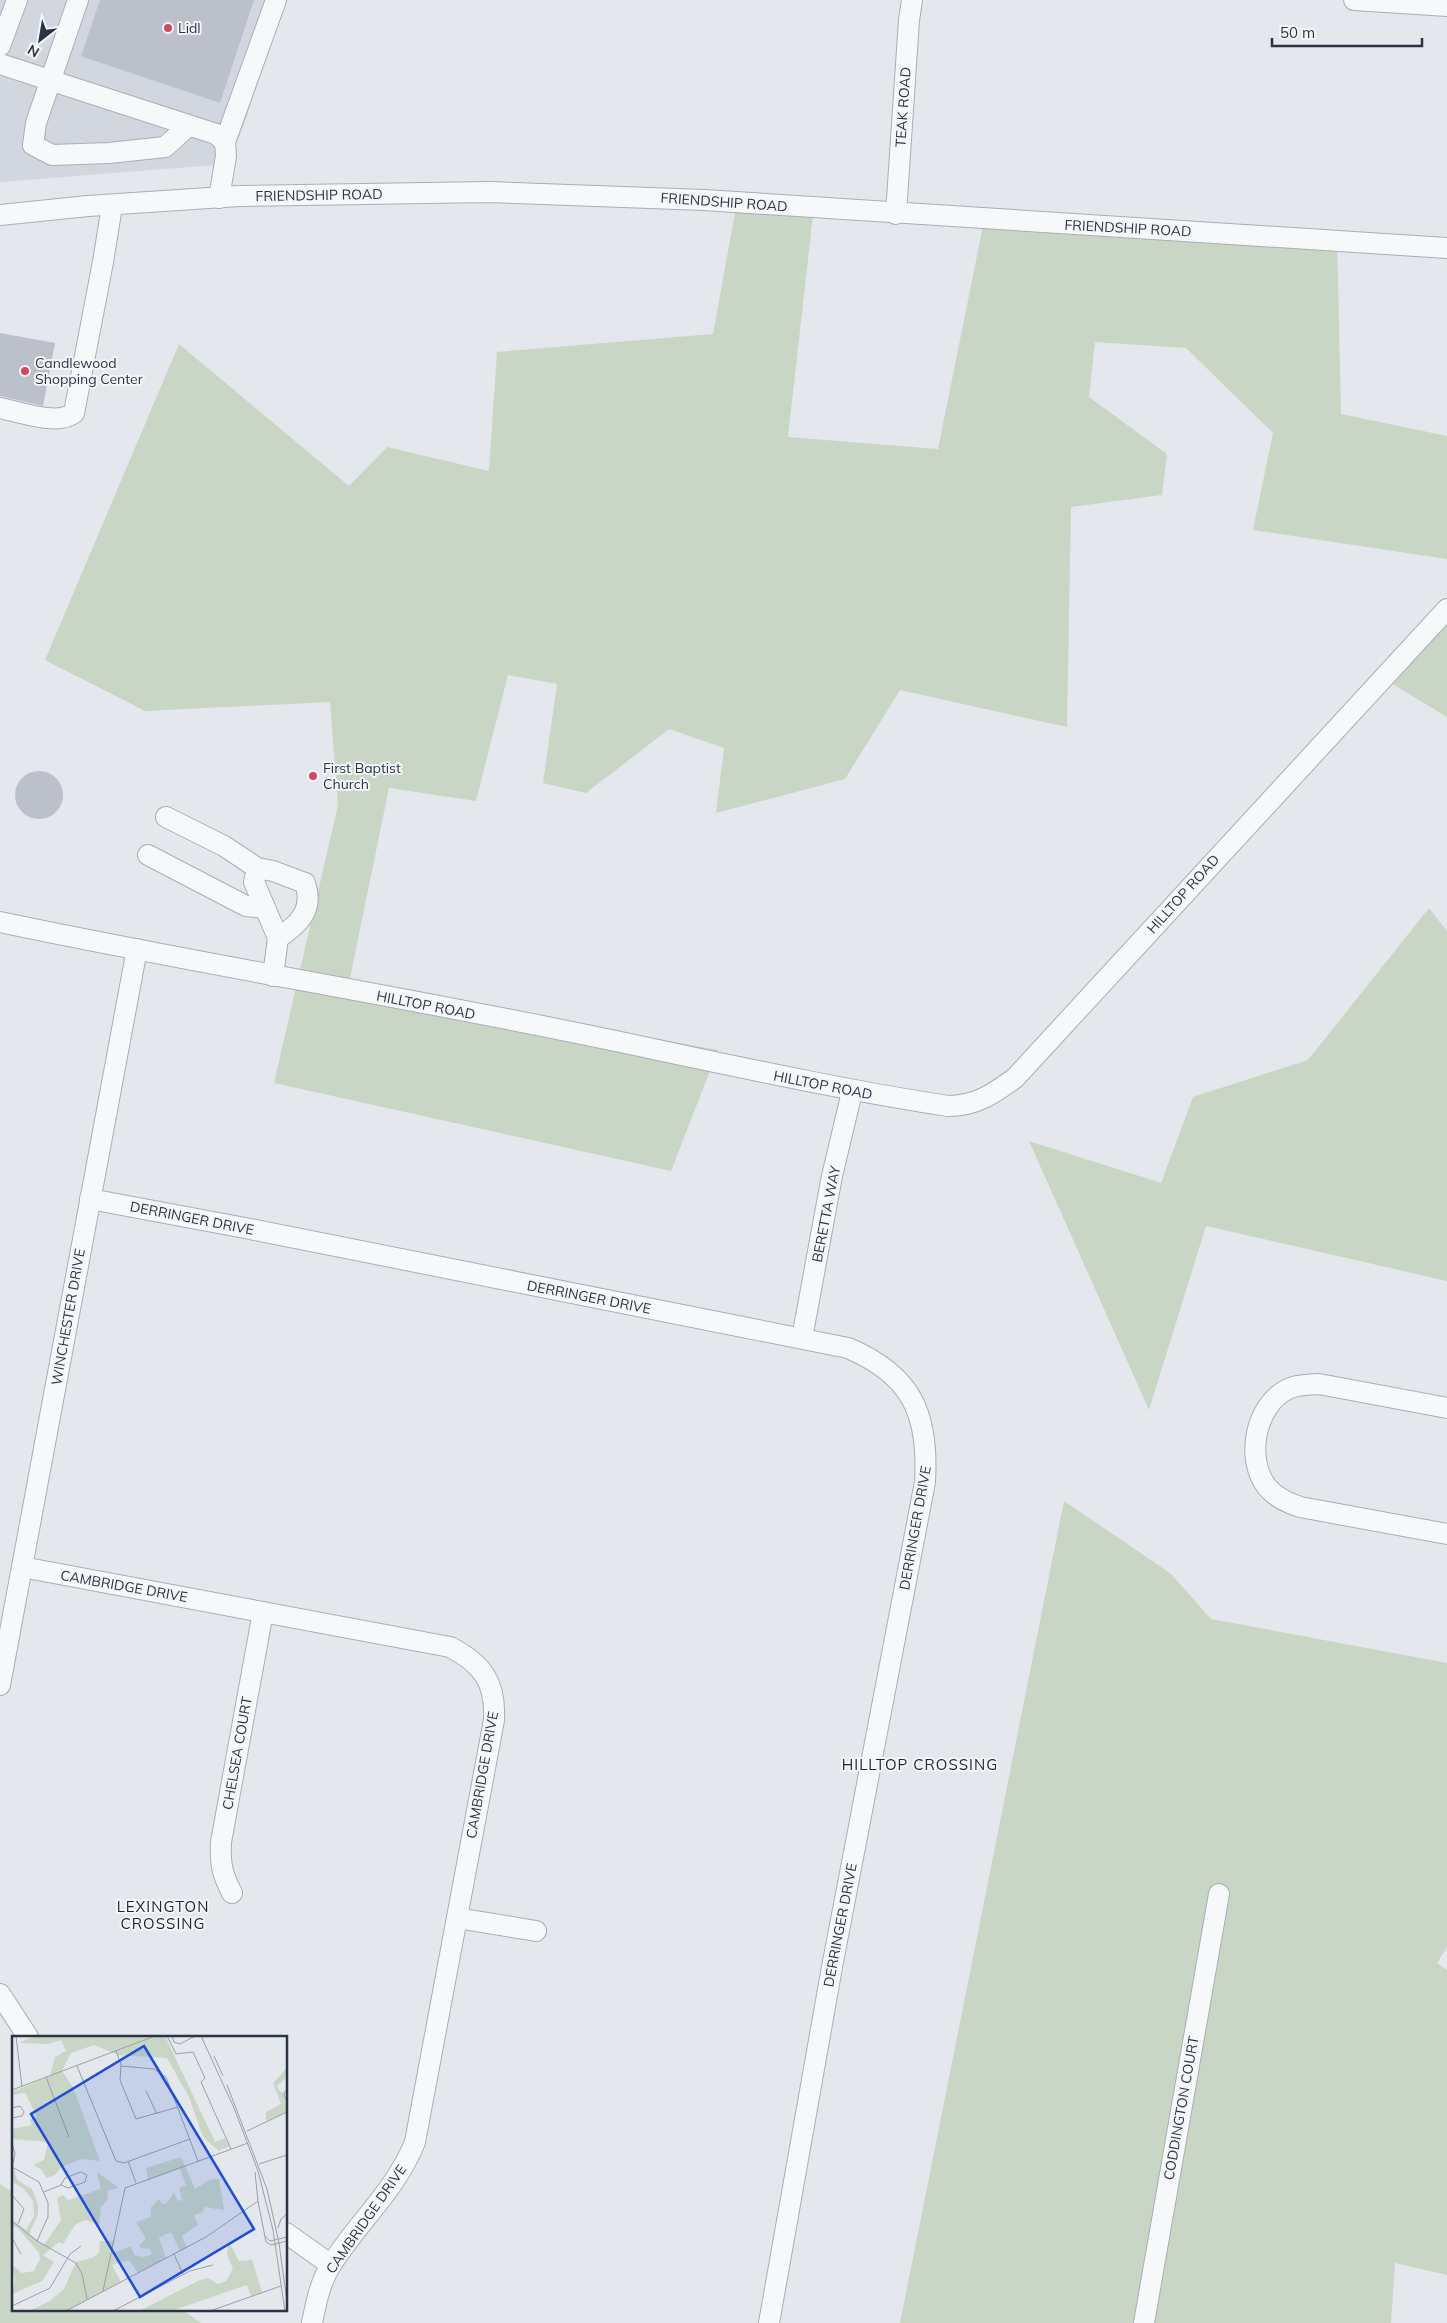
<svg xmlns="http://www.w3.org/2000/svg" width="1447" height="2323" viewBox="0 0 1447 2323" font-family="Mulish,sans-serif">
<rect width="100%" height="100%" fill="#e4e7ec"/>
<!-- built -->
<polygon fill="#d2d6de" points="0,0 284,0 245,122 228,164 0,182"/>
<!-- green -->
<g fill="#c9d6c5">
<polygon points="738,196 814,206 788,437 938,449 985,216 1337,236 1341,414 1447,436 1447,559 1253,530 1273,433 1186,348 1095,342 1089,397 1167,454 1162,495 1071,507 1067,727 900,690 845,779 716,813 724,748 669,729 586,793 543,783 557,684 508,675 476,801 389,788 349,983 718,1050 671,1171 274,1083 338,805 330,702 145,711 45,660 179,344 349,486 387,447 489,471 497,352 713,334"/>
<polygon points="1447,604 1447,717 1381,677"/>
<polygon points="1429,908 1447,931 1447,1281 1206,1226 1149,1410 1029,1141 1161,1183 1193,1097 1308,1060"/>
<polygon points="1064,1501 1170,1573 1211,1619 1447,1663 1447,1947 1437,1963 1447,1970 1447,2275 1395,2263 1391,2323 900,2323"/>
<polygon points="0,2184 14,2193 14,2309 181,2309 201,2323 0,2323"/>
</g>
<!-- building -->
<g fill="#bbc0ca">
<polygon points="100,0 254,0 220,103 81,56"/>
<polygon points="0,333 55,343 43,406 0,396"/>
<circle cx="39" cy="795" r="24"/>
</g>
<g fill="none" stroke-linecap="round" stroke-linejoin="round">
<defs>
<g id="minor">
<polyline points="78,0 36,123 33,145 52,155 109,153 165,147 188,126"/>
<polyline points="1354,0 1447,6"/>
<polyline points="0,46 17,0"/>
<polyline points="0,64 216,134 225,142"/>
<polyline points="219,198 226,156 225,142 276,0"/>
<polyline points="896,214 909,20 912,0"/>
<polyline points="0,215 88,206 239,196 490,192 704,200 1447,248"/>
<path d="M0,408C20,412 57,426 74,413L103,262L112,206"/>
<polyline points="166,817 224,846 257,868"/>
<polyline points="148,855 246,906 265,908"/>
<path d="M0,922C199,964 401,996 601,1038C716,1062 831,1088 948,1106C976,1106 993,1094 1015,1078L1447,609"/>
<path d="M273,976L278,938C300,924 314,909 305,883L273,871L257,868L254,882L278,938"/>
<path d="M90,1199L245,1228L848,1348C912,1375 929,1414 925,1482L832,1967L769,2323"/>
<polyline points="802,1338 832,1176 852,1092"/>
<path d="M1447,1408L1319,1384C1308,1385 1298,1384 1288,1389C1255,1405 1245,1459 1267,1487C1276,1498 1288,1503 1300,1507L1447,1534"/>
<path d="M22,1567L450,1647C483,1664 496,1683 494,1720L415,2142C396,2190 358,2222 331,2265C320,2282 316,2303 312,2323"/>
<polyline points="0,1685 137,949"/>
<path d="M232,1893C222,1874 220,1864 221,1842L263,1612"/>
<polyline points="457,1918 536,1931"/>
<polyline points="0,1994 28,2037"/>
<polyline points="286,2233 331,2265"/>
<polyline points="1144,2323 1219,1894"/>
</g>
</defs>
<!-- minor casing -->
<use href="#minor" stroke="#a9aeb7" stroke-width="22"/>
<!-- minor -->
<use href="#minor" stroke="#f7f8fa" stroke-width="20"/>
</g>
<!-- markers -->
<g fill="#d1495b" stroke="#f4f6f9" stroke-width="2">
<circle cx="168" cy="28" r="5"/>
<circle cx="25" cy="371" r="5"/>
<circle cx="313" cy="776" r="5"/>
</g>
<g text-anchor="middle" dominant-baseline="central" stroke-width="4" stroke-linejoin="round" paint-order="stroke">
<!-- poi labels -->
<g font-size="14" fill="#2b3445" stroke="#f4f6f9" text-anchor="start">
<text x="178" y="28">Lidl</text>
<text x="35" y="363">Candlewood<tspan x="35" dy="16">Shopping Center</tspan></text>
<text x="323" y="768">First Baptist<tspan x="323" dy="16">Church</tspan></text>
</g>
<!-- street labels -->
<g font-size="14" fill="#2b3445" stroke="#f4f6f9">
<text transform="translate(903 107) rotate(-86)">TEAK ROAD</text>
<text transform="translate(319 195) rotate(-1)">FRIENDSHIP ROAD</text>
<text transform="translate(724 202) rotate(4)">FRIENDSHIP ROAD</text>
<text transform="translate(1128 228) rotate(3)">FRIENDSHIP ROAD</text>
<text transform="translate(1183 894) rotate(-48)">HILLTOP ROAD</text>
<text transform="translate(426 1005) rotate(11)">HILLTOP ROAD</text>
<text transform="translate(823 1085) rotate(11)">HILLTOP ROAD</text>
<text transform="translate(826 1214) rotate(-79)">BERETTA WAY</text>
<text transform="translate(192 1218) rotate(11)">DERRINGER DRIVE</text>
<text transform="translate(589 1297) rotate(11)">DERRINGER DRIVE</text>
<text transform="translate(68 1317) rotate(-80)">WINCHESTER DRIVE</text>
<text transform="translate(915 1528) rotate(-80)">DERRINGER DRIVE</text>
<text transform="translate(124 1586) rotate(10)">CAMBRIDGE DRIVE</text>
<text transform="translate(237 1753) rotate(-80)">CHELSEA COURT</text>
<text transform="translate(482 1775) rotate(-80)">CAMBRIDGE DRIVE</text>
<text transform="translate(840 1925) rotate(-79)">DERRINGER DRIVE</text>
<text transform="translate(1181 2108) rotate(-80)">CODDINGTON COURT</text>
<text transform="translate(366 2219) rotate(-55)">CAMBRIDGE DRIVE</text>
</g>
<!-- neighbourhood labels -->
<g font-size="15" letter-spacing="1" fill="#1d2536" stroke="#f4f6f9">
<text x="920" y="1764">HILLTOP CROSSING</text>
<text x="163" y="1906">LEXINGTON<tspan x="163" dy="17">CROSSING</tspan></text>
</g>
</g>
<!-- overview -->
<g transform="translate(12 2036)">
<rect width="275" height="275" fill="#e4e7ec"/>
<path d="M153,0L203,106L213,102L217,110L207,115L191,101L177,61L155,22L106,19L82,9L59,17L50,35L61,51L88,125L70,123L49,131L43,139L34,142L30,134L21,129L32,124L36,106L0,103V93L20,89L18,83L25,81L13,57L0,59V56L38,40L43,21L54,15L49,4L36,8L7,7L22,0ZM275,32V41L265,50L268,56H272L275,76L254,85V76L269,68L261,47ZM169,121L183,153L197,144L207,143L212,174L192,171L191,176L182,179L186,189L170,200L175,212L168,215L159,196L147,202L154,222L126,237L117,224L100,229L109,246L55,275H17L38,265L52,253L64,226L80,222L87,217L88,205H102L99,218L119,210L122,219L132,221L140,218L138,213L129,212L127,209L134,203L124,186L139,181V171L147,163L150,168L155,167L162,157L166,165L170,164L167,152L174,149L168,132L136,144L134,132ZM0,122L3,123L1,130L5,144L20,153L26,169V178L17,198L32,209L49,184L45,162L51,159L56,164L89,153L85,136L107,152L95,155L96,163L89,171L87,189L73,184L63,189L51,208L47,206L31,219L42,226L30,245L0,258L3,245L0,229L10,237L22,235L28,223L27,217L6,192L0,190V184L14,194L22,180L21,165L11,152L0,146ZM217,206L227,225L240,224L250,256L239,260L235,249L159,275H127L188,244L196,242L206,248L214,245L221,233L215,218Z" fill="#c9d6c5"/>
<path fill="none" stroke="#9a9fa9" stroke-width="1" d="M4,0L10,51M155,0L164,18L181,16L193,42L189,46L219,113M160,0L162,6L168,8L183,0M189,0L222,72L246,135L261,194L273,275M104,15L109,28L108,44L124,83L166,71M202,20L211,40M65,30L104,125L112,127L178,103M109,30L142,33L154,41L186,125M34,41L57,101M215,49L255,153L267,207L275,266M275,53L272,58L275,67M0,54L143,0M134,55L145,78M0,72L8,70L12,76L10,80L0,82M235,95L275,76M0,107L3,118L0,131L27,146L36,167V181L25,205M116,125L124,147M247,128L275,119M69,136L75,139L73,146L56,152L49,149L53,142ZM243,136L246,165M32,156L49,149M0,159L12,173L6,188M0,185L25,205L64,227L70,238L75,263M266,192L269,183L275,178M253,200L258,205L275,201M0,202L9,218M162,218L171,238M91,255L113,152L236,107M0,270L38,252L58,218L69,210M54,275L194,201L246,165L254,206L259,209L275,205M101,275L178,235L201,229M198,275L269,250"/>
<path fill="#1d4ed8" fill-opacity="0.15" stroke="#1d4ed8" stroke-width="2.5" d="M132,10L242,193L128,261L19,78Z"/>
<rect width="275" height="275" fill="none" stroke="#2b3445" stroke-width="2.5"/>
</g>
<!-- north arrow -->
<g transform="translate(40 40) rotate(211)" stroke="#f4f6f9" stroke-width="4" paint-order="stroke">
<path d="M0-4L9 19L0 12L-9 19Z" fill="#2b3445"/>
<text y="-8" font-size="14" font-weight="bold" text-anchor="middle" fill="#2b3445">N</text>
</g>
<!-- scale -->
<path d="M1272 38v8h150v-8" fill="none" stroke="#2b3445" stroke-width="2.5"/>
<text x="1280" y="38" font-size="15" fill="#2b3445" stroke="#f4f6f9" stroke-width="4" paint-order="stroke">50 m</text>
</svg>
